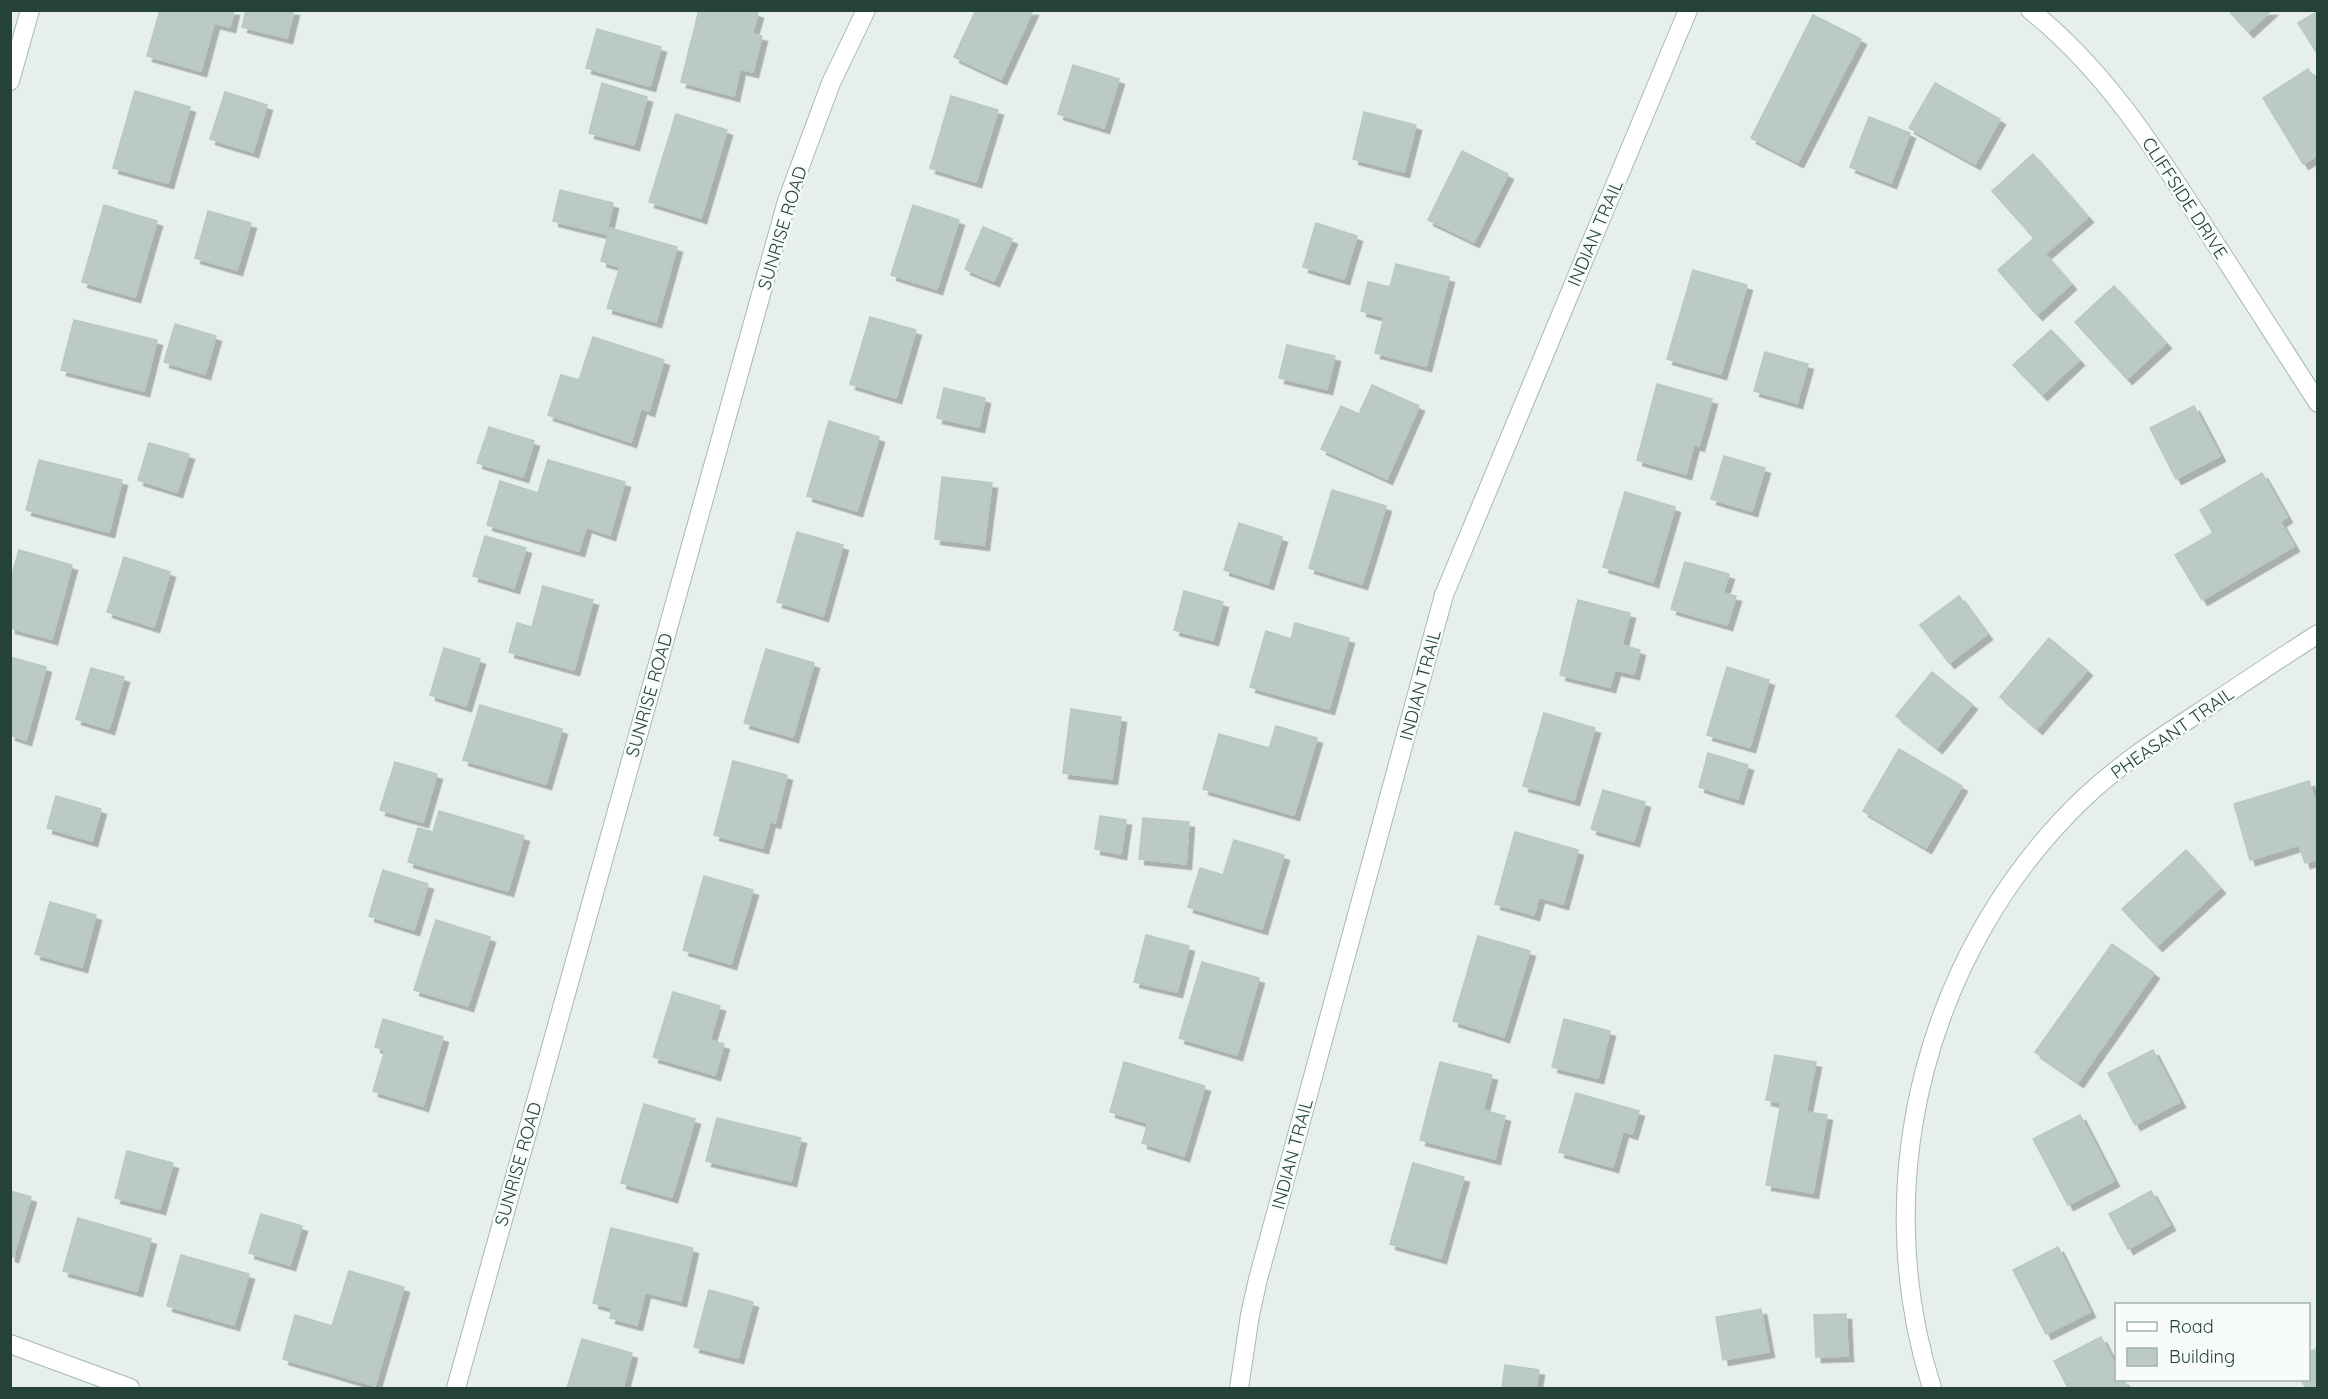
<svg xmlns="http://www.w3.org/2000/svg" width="2328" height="1399" viewBox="0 0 2328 1399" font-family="Quicksand,sans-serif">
<defs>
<filter id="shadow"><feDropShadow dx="5.5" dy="5.5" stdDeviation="0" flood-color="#0004"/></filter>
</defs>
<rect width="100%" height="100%" fill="#e6efeb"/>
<!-- building -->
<g fill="#bbcac4" stroke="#b8c9c2" stroke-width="1.5" filter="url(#shadow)">
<polygon points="160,10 234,10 230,27 214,23 201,71 147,56"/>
<polygon points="246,10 294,10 287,38 242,27"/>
<polygon points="699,10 750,10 758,13 752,34 762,36 753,72 740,69 734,96 681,82"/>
<polygon points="976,10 1033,10 1001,79 954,57"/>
<polygon points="2228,10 2272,10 2248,32"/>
<polygon points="2318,11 2318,55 2298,23"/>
<polygon points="1813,15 1861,39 1798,162 1751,138"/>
<polygon points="597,29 661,47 650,86 586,68"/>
<polygon points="1073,65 1119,79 1104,128 1058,114"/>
<polygon points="2308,69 2318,84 2318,155 2303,164 2263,98"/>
<polygon points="602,83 647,97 634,145 589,133"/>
<polygon points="1935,83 2000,119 1975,164 1909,128"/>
<polygon points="135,91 190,107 168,183 113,168"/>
<polygon points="225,92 267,105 253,152 210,139"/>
<polygon points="951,96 998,110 976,182 930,168"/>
<polygon points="1364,112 1416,125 1404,172 1353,159"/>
<polygon points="676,114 727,130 701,218 649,202"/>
<polygon points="1869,117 1910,133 1891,183 1850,167"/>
<polygon points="1462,151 1508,174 1474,242 1428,220"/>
<polygon points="2033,154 2088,217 2045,254 2071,284 2037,315 1998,270 2034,238 1992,191"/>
<polygon points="560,190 613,203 606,234 553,221"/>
<polygon points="104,205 157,221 135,297 82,282"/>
<polygon points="913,205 959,220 937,289 891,275"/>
<polygon points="208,211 251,223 237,270 195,258"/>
<polygon points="1316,223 1357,236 1344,279 1303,267"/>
<polygon points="983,227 1012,239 994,281 965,269"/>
<polygon points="610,228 677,247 656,322 607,308 620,267 601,261"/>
<polygon points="1396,264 1449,277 1426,366 1375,353 1384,317 1361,311 1368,282 1390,287"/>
<polygon points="1693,270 1747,285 1721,374 1667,359"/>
<polygon points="2114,286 2166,343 2127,379 2075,322"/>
<polygon points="870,317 916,330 896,398 850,384"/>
<polygon points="74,320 157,340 144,391 61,370"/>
<polygon points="175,324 216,336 205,374 164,362"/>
<polygon points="2051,330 2079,360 2042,395 2013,365"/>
<polygon points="593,337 664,360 649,411 641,408 631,442 548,415 561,375 579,380"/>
<polygon points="1287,345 1335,356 1327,389 1279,378"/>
<polygon points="1765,352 1808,364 1797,403 1754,391"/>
<polygon points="1657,384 1712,399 1699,446 1694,444 1686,474 1637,460"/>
<polygon points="1372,385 1419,406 1387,479 1321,449 1341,406 1359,414"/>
<polygon points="944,388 985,398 979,427 937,418"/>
<polygon points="2194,406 2220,456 2176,479 2150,428"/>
<polygon points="829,421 879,437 857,511 807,496"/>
<polygon points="489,427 534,441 523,477 477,463"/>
<polygon points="149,443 189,454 177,492 138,480"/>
<polygon points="1724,456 1765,468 1752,511 1711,499"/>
<polygon points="39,460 122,480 109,532 26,510"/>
<polygon points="548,460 625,482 610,535 586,527 579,551 487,525 500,481 538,493"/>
<polygon points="2262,473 2287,517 2280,522 2294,546 2202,600 2175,555 2213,533 2200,510"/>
<polygon points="942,477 992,483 984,545 935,539"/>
<polygon points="1332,490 1386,506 1362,584 1309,568"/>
<polygon points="1625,492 1675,507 1653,582 1603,567"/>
<polygon points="1239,523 1282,537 1268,584 1224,570"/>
<polygon points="797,532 843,545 823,616 777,602"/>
<polygon points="485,536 526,548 514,588 473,576"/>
<polygon points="19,550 72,565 52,639 10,628 10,581"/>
<polygon points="124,557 170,572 154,627 107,612"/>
<polygon points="1685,562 1729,574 1723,593 1736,596 1727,625 1671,609"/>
<polygon points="543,586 593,600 574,670 509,652 517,623 532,627"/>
<polygon points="1184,591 1223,602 1213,640 1174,630"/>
<polygon points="1959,596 1987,634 1949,663 1920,625"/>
<polygon points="1578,600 1630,613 1622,645 1640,650 1634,674 1615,670 1610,687 1560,675"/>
<polygon points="1295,623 1349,638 1329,709 1250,687 1266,631 1291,639"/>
<polygon points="2049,638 2087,670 2037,729 2000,697"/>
<polygon points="444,648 480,659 466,706 430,695"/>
<polygon points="766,649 814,663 793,737 744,723"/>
<polygon points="10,657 46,667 26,740 10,735"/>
<polygon points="1727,667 1769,680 1750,747 1707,735"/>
<polygon points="91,668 124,677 109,729 76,719"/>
<polygon points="1932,672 1972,704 1937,748 1896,716"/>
<polygon points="480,705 562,729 546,784 463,760"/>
<polygon points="1071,709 1121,717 1112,779 1063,773"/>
<polygon points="1544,713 1595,728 1574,800 1523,786"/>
<polygon points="1276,726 1317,738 1294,815 1203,789 1219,734 1269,748"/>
<polygon points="1899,749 1962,786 1926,848 1863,811"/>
<polygon points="1708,753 1748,765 1738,799 1699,787"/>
<polygon points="733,761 787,775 775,823 770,821 763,848 714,835"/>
<polygon points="395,762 437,774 423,822 380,810"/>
<polygon points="2309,781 2318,810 2318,859 2305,863 2299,845 2250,860 2234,804"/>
<polygon points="1603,790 1645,802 1634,841 1591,829"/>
<polygon points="56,796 101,809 92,841 47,828"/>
<polygon points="439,811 524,836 508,891 408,862 418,828 433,832"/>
<polygon points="1100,816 1126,820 1121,854 1095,849"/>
<polygon points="1143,818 1189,822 1186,864 1139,859"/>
<polygon points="1515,832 1578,850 1563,904 1539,897 1534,915 1495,904"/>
<polygon points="1234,840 1284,855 1262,929 1188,907 1200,868 1223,875"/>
<polygon points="2186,850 2220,888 2157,946 2122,909"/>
<polygon points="383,870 428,884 414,930 369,916"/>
<polygon points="704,876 753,890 731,964 683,950"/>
<polygon points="50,902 96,915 82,967 35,954"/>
<polygon points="436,920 490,937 468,1006 414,990"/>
<polygon points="1146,935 1189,946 1177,992 1134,982"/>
<polygon points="1478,936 1530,951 1504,1037 1453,1021"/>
<polygon points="2112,944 2154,973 2078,1082 2035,1052"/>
<polygon points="1202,962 1259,978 1237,1055 1179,1038"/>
<polygon points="673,992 720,1006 710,1040 724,1044 715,1075 653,1057"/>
<polygon points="383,1019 443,1037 423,1106 373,1091 385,1050 375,1047"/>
<polygon points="1564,1019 1610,1031 1598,1078 1552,1067"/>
<polygon points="2153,1050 2180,1102 2135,1125 2108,1073"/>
<polygon points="1775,1055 1816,1062 1806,1112 1827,1115 1813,1193 1766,1185 1781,1103 1766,1100"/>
<polygon points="1124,1062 1205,1086 1184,1156 1142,1143 1148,1123 1110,1112"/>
<polygon points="1440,1062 1492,1075 1483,1110 1505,1116 1495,1159 1420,1140"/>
<polygon points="1576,1093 1639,1111 1632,1134 1623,1131 1613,1167 1559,1152"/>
<polygon points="644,1104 695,1119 672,1197 621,1183"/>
<polygon points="2080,1115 2114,1181 2068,1205 2033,1139"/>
<polygon points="717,1118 801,1138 791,1181 706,1161"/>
<polygon points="127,1151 173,1163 160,1209 115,1198"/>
<polygon points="1413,1163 1464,1177 1441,1258 1390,1244"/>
<polygon points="10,1191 31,1197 13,1257 10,1256"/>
<polygon points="2151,1191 2170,1225 2128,1249 2109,1214"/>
<polygon points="261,1214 302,1226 290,1265 249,1253"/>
<polygon points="78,1218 151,1239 137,1291 63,1271"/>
<polygon points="611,1228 693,1248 681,1301 645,1292 637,1325 610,1318 612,1308 593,1303"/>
<polygon points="2058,1247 2090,1312 2046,1334 2013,1270"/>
<polygon points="181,1255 249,1274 234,1325 167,1306"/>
<polygon points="349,1271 404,1287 375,1386 283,1359 295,1315 332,1326"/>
<polygon points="709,1290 753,1302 738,1358 694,1347"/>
<polygon points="1761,1309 1769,1352 1723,1360 1716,1317"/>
<polygon points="1846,1314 1848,1356 1816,1357 1814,1315"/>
<polygon points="2101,1337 2116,1367 2116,1380 2123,1380 2128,1388 2068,1388 2054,1361"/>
<polygon points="582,1339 632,1353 623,1388 567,1388"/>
<polygon points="2318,1348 2318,1388 2306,1388 2301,1380 2308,1380 2308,1353"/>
<polygon points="1505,1365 1539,1370 1536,1388 1502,1388"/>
</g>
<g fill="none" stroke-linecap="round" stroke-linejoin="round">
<defs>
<g id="street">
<path d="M2030,10C2104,69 2154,147 2204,226C2242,285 2280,344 2318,403"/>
<polyline points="10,1344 130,1388"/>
<polyline points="456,1388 787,201 831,83 866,10"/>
<polyline points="1239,1388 1250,1315 1258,1279 1444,595 1688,10"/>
<path d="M1932,1388C1866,1182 1927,947 2085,797C2119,765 2158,739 2197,714C2237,687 2277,660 2318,634"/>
</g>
<polyline id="secondary" points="10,81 30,10"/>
</defs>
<!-- street casing -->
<use href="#street" stroke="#a8b8b2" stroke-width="20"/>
<!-- secondary casing -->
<use href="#secondary" stroke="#a4bbb3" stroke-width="20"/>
<!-- street -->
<use href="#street" stroke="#fff" stroke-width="18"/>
<!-- secondary -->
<use href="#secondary" stroke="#fff" stroke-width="18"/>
</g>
<g text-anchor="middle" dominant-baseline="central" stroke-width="5" stroke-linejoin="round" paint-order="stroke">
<!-- street labels -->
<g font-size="18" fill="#24423a" stroke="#f7fbf9">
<text transform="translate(2185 198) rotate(57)">CLIFFSIDE DRIVE</text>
<text transform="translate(782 228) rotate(-73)">SUNRISE ROAD</text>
<text transform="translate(1595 233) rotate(-67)">INDIAN TRAIL</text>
<text transform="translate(1420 685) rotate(-75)">INDIAN TRAIL</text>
<text transform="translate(649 695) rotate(-74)">SUNRISE ROAD</text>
<text transform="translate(2172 733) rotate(-35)">PHEASANT TRAIL</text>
<text transform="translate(1292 1154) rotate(-75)">INDIAN TRAIL</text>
<text transform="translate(518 1164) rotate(-74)">SUNRISE ROAD</text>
</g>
</g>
<!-- border -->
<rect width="2328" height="1399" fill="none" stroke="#24423a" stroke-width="24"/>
<!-- legend -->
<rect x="2115" y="1303" width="195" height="78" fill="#f7fbf9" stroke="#a3b1ad" stroke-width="1.5"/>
<rect x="2127" y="1322" width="30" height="9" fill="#ffffff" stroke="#a3b1ad" stroke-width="1.5"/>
<text x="2169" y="1333" font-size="18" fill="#24423a">Road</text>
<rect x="2127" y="1348" width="30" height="18" fill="#bbcac4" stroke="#a3b1ad" stroke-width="1.5"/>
<text x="2169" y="1363" font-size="18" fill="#24423a">Building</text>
</svg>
